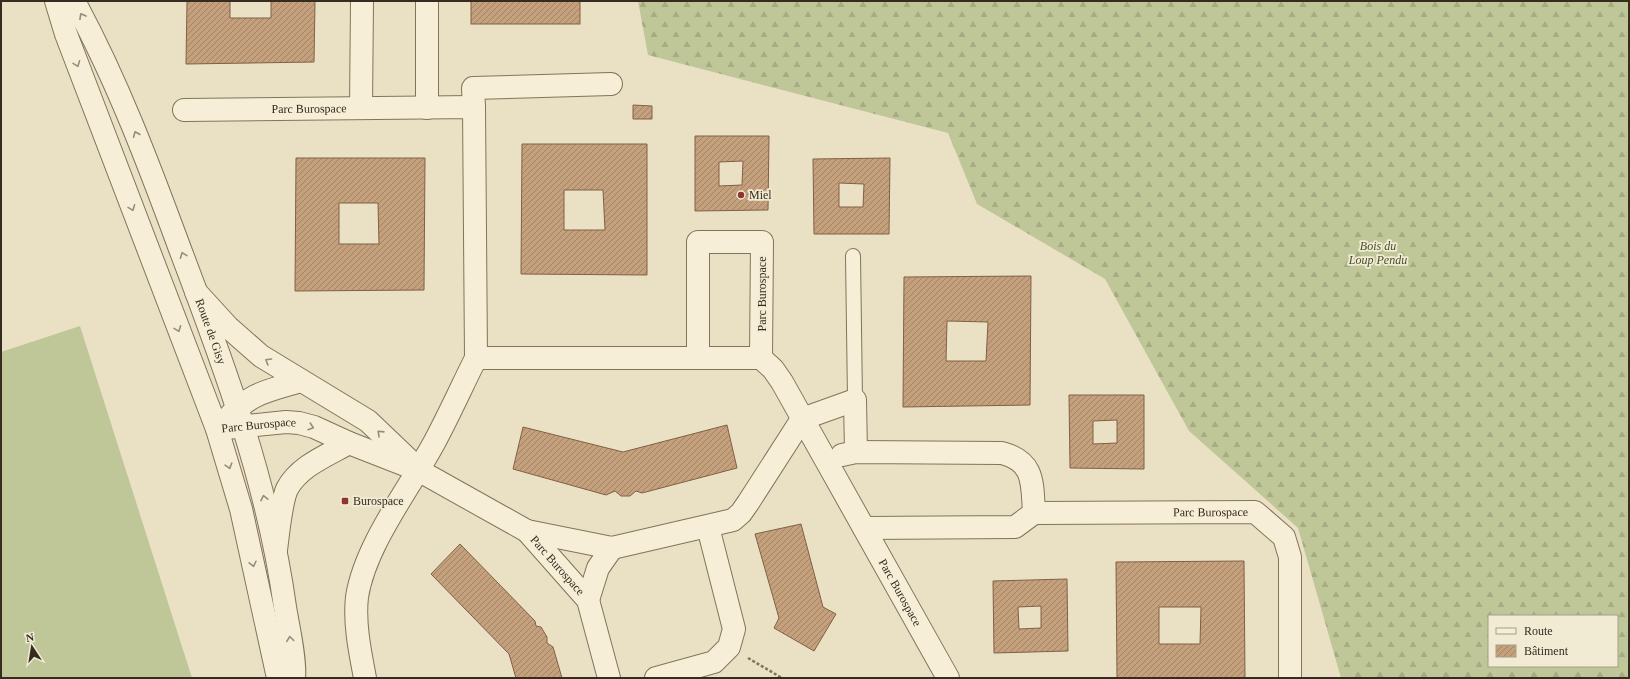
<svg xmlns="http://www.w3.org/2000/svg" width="1630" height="679" viewBox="0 0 1630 679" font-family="Georgia,serif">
<defs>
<pattern id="forest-firs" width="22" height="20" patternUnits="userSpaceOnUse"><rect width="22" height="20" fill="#bfc799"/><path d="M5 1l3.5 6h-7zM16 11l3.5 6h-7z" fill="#a5ab83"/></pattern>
<pattern id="building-hatch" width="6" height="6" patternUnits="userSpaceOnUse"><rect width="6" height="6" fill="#c5a07d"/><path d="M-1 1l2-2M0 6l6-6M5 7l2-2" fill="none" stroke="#a18366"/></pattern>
</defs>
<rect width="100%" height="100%" fill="#eae1c4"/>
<!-- forest -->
<path fill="url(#forest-firs)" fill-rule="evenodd" d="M638,1H1629V678H1341L1298,528L1189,431L1105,279L977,204L948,133L648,55ZM1489,616H1617V666H1489Z"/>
<!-- pitch -->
<polygon fill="#bfc799" points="80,326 192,678 1,678 1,352"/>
<!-- building -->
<g fill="url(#building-hatch)" stroke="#816044" fill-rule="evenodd">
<polygon points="187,1 230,1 230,18 271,18 271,1 315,1 314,62 186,64"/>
<rect x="471" y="1" width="109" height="23"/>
<polygon points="633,105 652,106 652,119 633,119"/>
<path d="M695,136H769L768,210L695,211ZM743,161L742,185L719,186V162Z"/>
<path d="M522,144H647V275L521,274ZM564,190H603L605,230H564Z"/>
<path d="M296,158H425L424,290L295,291ZM339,203H378L379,244H339Z"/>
<path d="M890,158L889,234H814L813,159ZM839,183L864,184L863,207H839Z"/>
<path d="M1031,276L1030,405L903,407L904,277ZM947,321L988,322L986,361H946Z"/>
<path d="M1069,395H1144V469L1070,468ZM1117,420V443L1093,444V421Z"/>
<polygon points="727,425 737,468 642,493 636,491 630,496 621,496 615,491 606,495 513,469 523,427 623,452"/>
<polygon points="801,524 823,607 836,614 814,651 774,628 779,618 755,534"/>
<polygon points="460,544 535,621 536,626 541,627 547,637 547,643 553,647 562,678 516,678 509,654 431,574"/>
<path d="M1244,561L1245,678H1117L1116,562ZM1159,607H1201L1200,644H1159Z"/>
<path d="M1067,579L1068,651L994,653L993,581ZM1041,606V628L1019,629L1018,607Z"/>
</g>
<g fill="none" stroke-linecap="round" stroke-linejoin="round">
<defs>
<polyline id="service" points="853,256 855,400"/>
<g id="minor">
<polyline points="474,107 473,88 611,84"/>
<polyline points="361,108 362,1"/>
<polyline points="427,108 427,1"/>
<path id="s1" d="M184,110L474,107L476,358"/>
<polyline points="196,292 228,327 261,356 368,421 412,463"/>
<polyline points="698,358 698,242 762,242 761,358"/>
<path d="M225,421C249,393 267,391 301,381"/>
<path id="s2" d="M217,429L286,422L299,423L314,427L349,443L418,470L527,531L612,548L733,520L741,513L748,503L802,419L855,400L856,452"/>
<path id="s3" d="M842,455L856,452L1002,453C1035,462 1032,483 1034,513L1255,512L1284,537L1290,557V678"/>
<polyline points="864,528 1015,527 1034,513"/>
<path id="s4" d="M527,531L588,600L609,678"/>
<path d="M276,550C278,535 281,502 287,489C299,466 328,455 349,443"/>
<polyline points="588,600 598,568 612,548"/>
<path id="s5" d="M365,678C360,652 354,623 357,597C365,545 409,489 434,443C449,415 462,386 476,358H761L773,369L782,382L948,678"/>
<polyline points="656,678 714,662 729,647 734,629 708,527"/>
</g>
<g id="tertiary">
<polyline points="56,1 66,34 217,429 241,509 278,678"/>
<path id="s6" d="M74,1C117,80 149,165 180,249C224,365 268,483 285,607C288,626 296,660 294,678"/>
</g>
</defs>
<!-- service casing -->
<use href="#service" stroke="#83735c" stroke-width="16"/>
<!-- minor casing -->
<use href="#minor" stroke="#83735c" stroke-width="24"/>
<!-- tertiary casing -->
<use href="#tertiary" stroke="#83735c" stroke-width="24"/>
<!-- path -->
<polyline stroke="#83735c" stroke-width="2.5" stroke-dasharray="3 2" stroke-linecap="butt" points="748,658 782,678"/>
<!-- service -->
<use href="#service" stroke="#f6eed6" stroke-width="14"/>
<!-- minor -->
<use href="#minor" stroke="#f6eed6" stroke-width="22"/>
<!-- tertiary -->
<use href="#tertiary" stroke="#f6eed6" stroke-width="22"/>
</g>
<!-- one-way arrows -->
<defs><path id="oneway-chevron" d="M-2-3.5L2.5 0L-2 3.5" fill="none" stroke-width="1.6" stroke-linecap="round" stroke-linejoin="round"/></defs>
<g stroke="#968c7a">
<use href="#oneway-chevron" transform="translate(82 16) rotate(-119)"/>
<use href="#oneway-chevron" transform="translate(77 64) rotate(69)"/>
<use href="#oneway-chevron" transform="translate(136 134) rotate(-113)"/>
<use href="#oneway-chevron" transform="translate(132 208) rotate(69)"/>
<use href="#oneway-chevron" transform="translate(183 255) rotate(-111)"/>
<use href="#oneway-chevron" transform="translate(178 329) rotate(69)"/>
<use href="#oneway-chevron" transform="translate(268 361) rotate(-149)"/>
<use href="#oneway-chevron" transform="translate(311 427) rotate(18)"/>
<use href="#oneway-chevron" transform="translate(380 433) rotate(-136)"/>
<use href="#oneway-chevron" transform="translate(229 466) rotate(73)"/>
<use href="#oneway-chevron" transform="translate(264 498) rotate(-102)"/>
<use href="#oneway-chevron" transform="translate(253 564) rotate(77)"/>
<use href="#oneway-chevron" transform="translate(290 639) rotate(-98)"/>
</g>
<!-- markers -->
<g fill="#8d3631" stroke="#f2ebd3" stroke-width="1.5">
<circle cx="741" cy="195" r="4"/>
<rect x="341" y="497" width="8" height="8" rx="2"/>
</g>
<g text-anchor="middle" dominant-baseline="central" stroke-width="3.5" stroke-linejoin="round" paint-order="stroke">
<!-- street labels -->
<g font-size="12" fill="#352b1f" stroke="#f2ebd3">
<text stroke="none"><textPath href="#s1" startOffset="125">Parc Burospace</textPath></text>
<text transform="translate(762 294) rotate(-90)">Parc Burospace</text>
<text stroke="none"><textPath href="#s6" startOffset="358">Route de Gisy</textPath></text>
<text stroke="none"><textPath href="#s2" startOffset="42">Parc Burospace</textPath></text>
<text stroke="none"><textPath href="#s3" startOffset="412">Parc Burospace</textPath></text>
<text stroke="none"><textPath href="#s4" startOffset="46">Parc Burospace</textPath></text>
<text stroke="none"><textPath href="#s5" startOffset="908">Parc Burospace</textPath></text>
</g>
<!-- poi labels -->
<g font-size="12" fill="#352b1f" stroke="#f2ebd3" text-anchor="start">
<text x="749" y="195">Miel</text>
<text x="353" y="501">Burospace</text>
</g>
<!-- park labels -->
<g font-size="12" font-style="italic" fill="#434f27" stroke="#f2ebd3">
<text x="1378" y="246">Bois du<tspan x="1378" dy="14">Loup Pendu</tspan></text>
</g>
</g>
<!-- border -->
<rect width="1630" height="679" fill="none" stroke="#352b1f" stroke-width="4"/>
<!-- legend -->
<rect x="1488" y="615" width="130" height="52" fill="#f2ebd3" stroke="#a69e8b"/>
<rect x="1496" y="628" width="20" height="6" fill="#f6eed6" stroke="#a69e8b"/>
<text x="1524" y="635" font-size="12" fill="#352b1f">Route</text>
<rect x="1496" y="645" width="20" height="12" fill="url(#building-hatch)" stroke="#a69e8b"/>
<text x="1524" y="655" font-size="12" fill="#352b1f">Bâtiment</text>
<!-- north arrow -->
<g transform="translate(32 647) rotate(348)" stroke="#f2ebd3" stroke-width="3" paint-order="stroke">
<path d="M0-3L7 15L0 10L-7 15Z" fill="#352b1f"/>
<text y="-6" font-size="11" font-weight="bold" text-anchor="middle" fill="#352b1f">N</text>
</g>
</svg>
